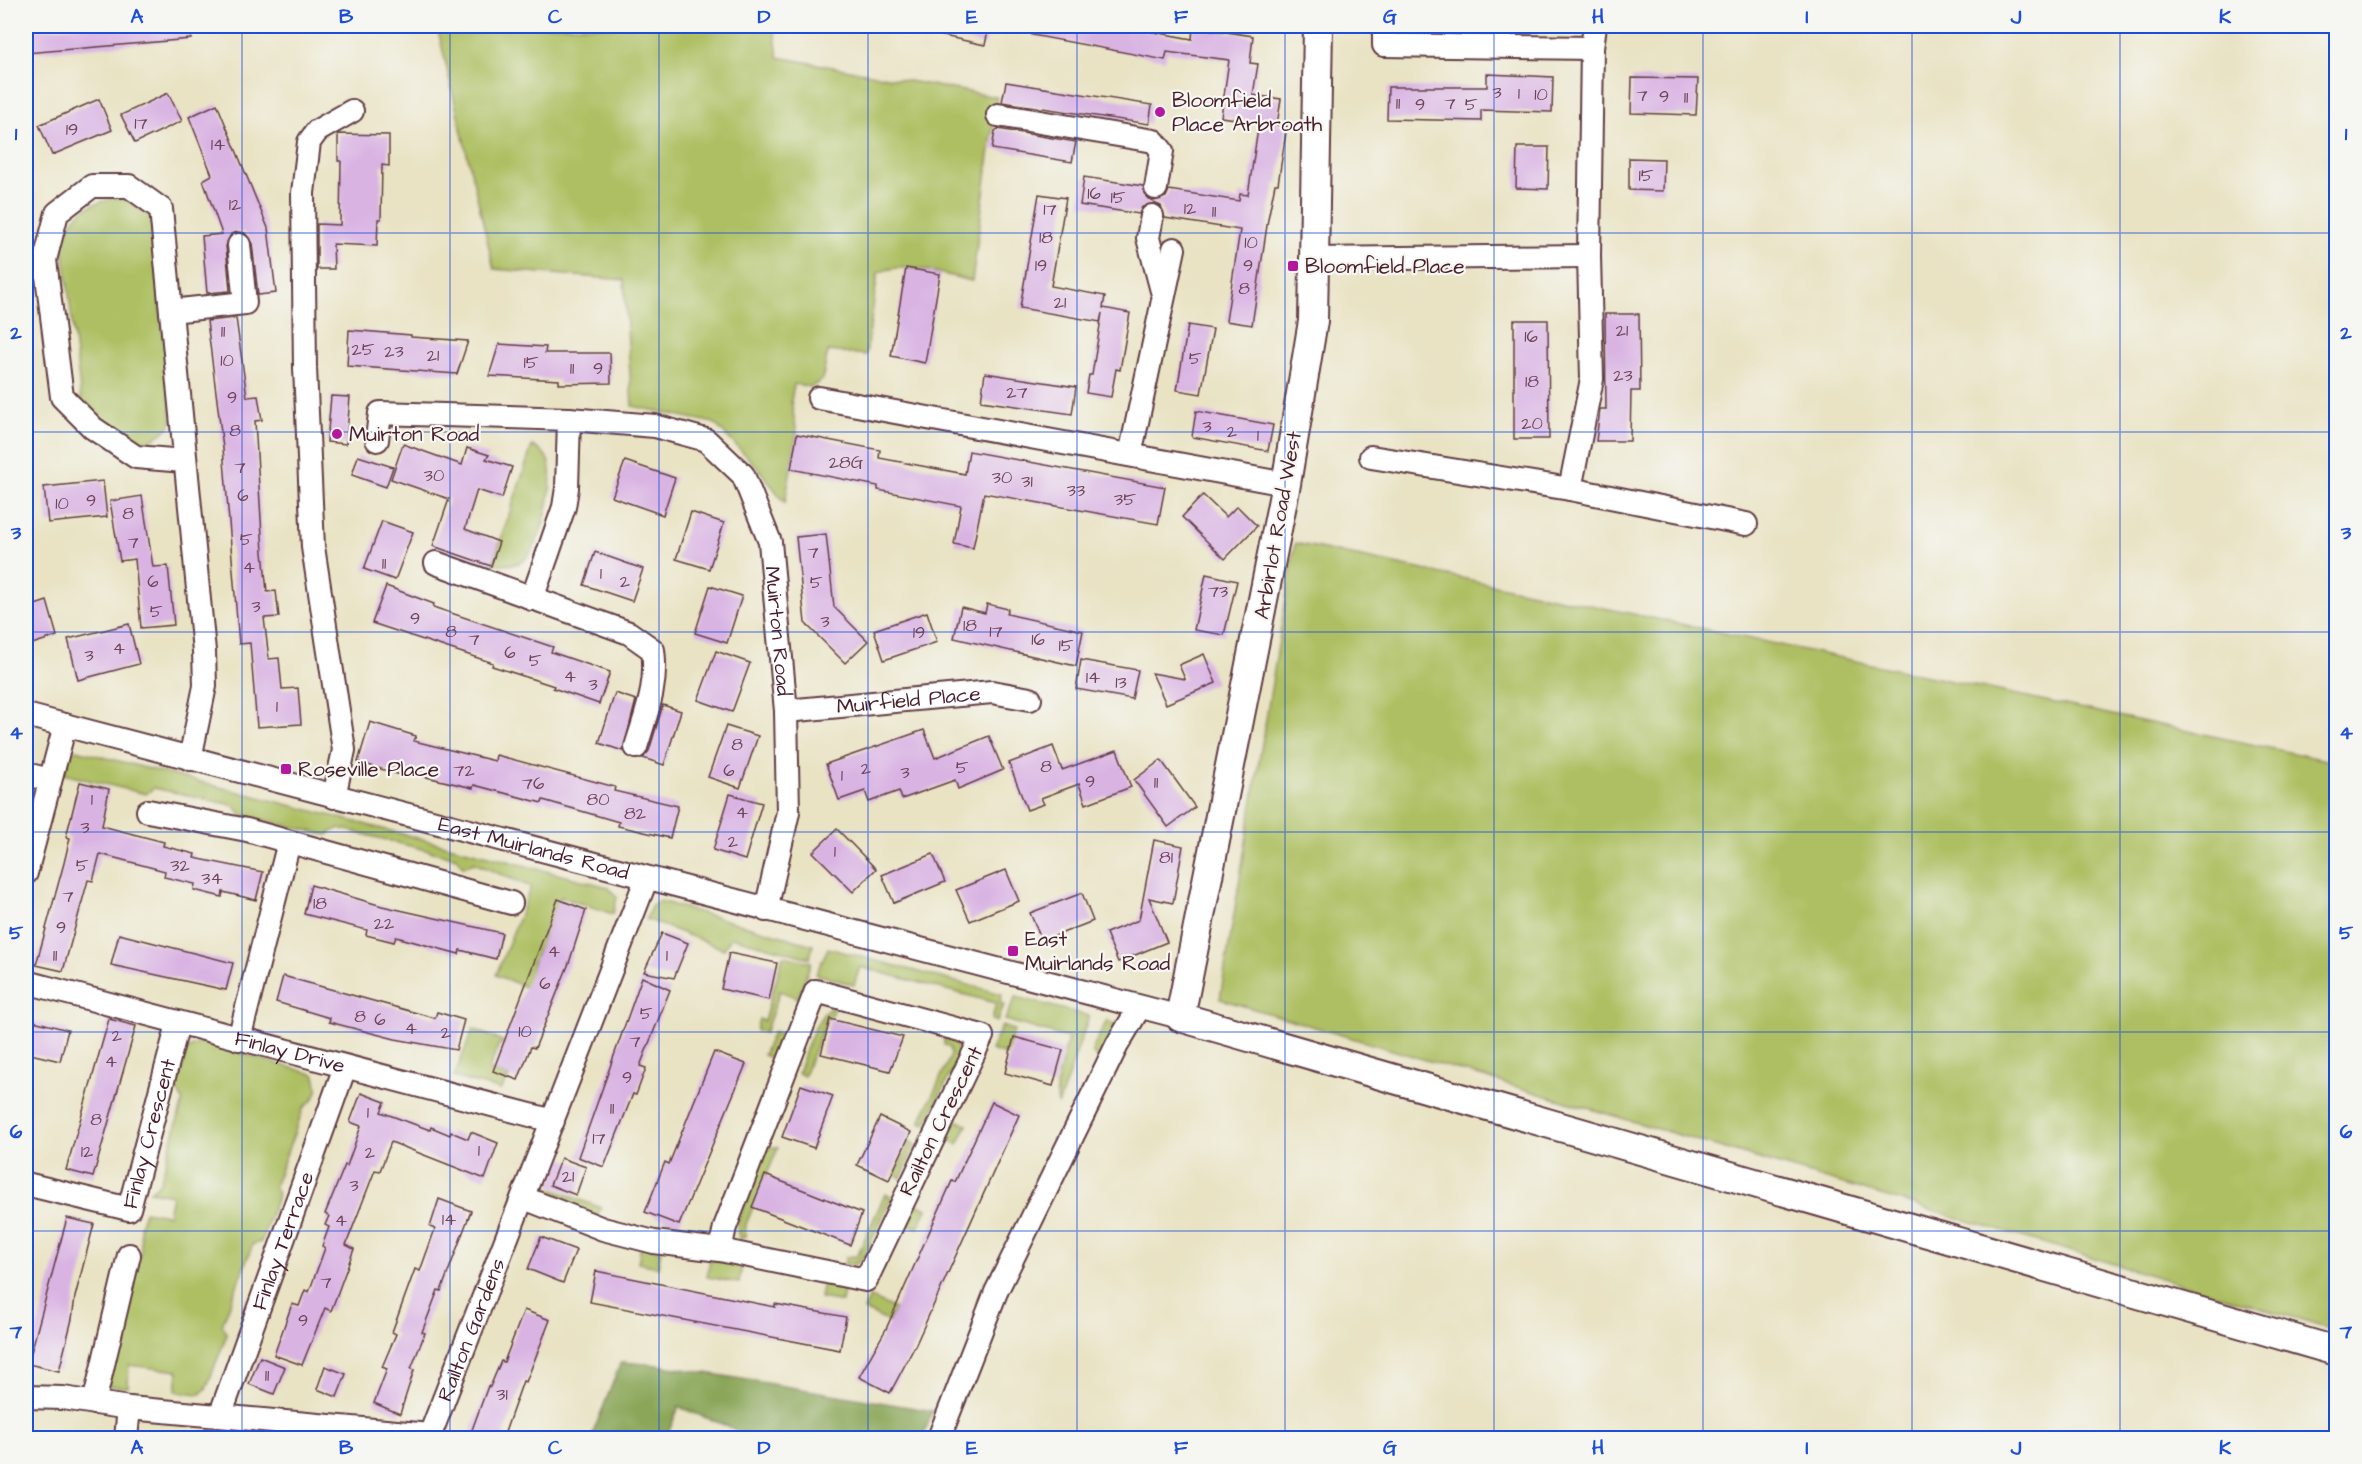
<svg xmlns="http://www.w3.org/2000/svg" width="2362" height="1464" viewBox="0 0 2362 1464" font-family="'Architects Daughter',sans-serif">
<rect width="100%" height="100%" fill="#f6f6f2"/>
<filter id="ink" filterUnits="userSpaceOnUse"><feTurbulence type="fractalNoise" baseFrequency=".0167" numOctaves="2"/><feDisplacementMap in="SourceGraphic" scale="12" xChannelSelector="R" yChannelSelector="G"/><feConvolveMatrix kernelMatrix="1 2 1 2 8 2 1 2 1" color-interpolation-filters="sRGB"/></filter>
<filter id="wash" filterUnits="userSpaceOnUse"><feTurbulence type="fractalNoise" baseFrequency=".008" numOctaves="4" result="noise"/><feDisplacementMap in="SourceGraphic" scale="24" xChannelSelector="R" yChannelSelector="G"/><feGaussianBlur stdDeviation="1.35" result="paint"/><feColorMatrix in="noise" values="0 0 0 0 0 0 0 0 0 0 0 0 0 0 0 0 0 1.4 0 .05"/><feComposite in="paint" operator="in"/></filter>
<g filter="url(#wash)">
<rect width="100%" height="100%" fill="#e9e3c4"/>
<!-- green -->
<g fill="#adbf62" stroke="#7c6f46" stroke-width="1.5">
<path d="M437,26H774L778,57L997,97L972,281C944,275 905,260 878,273L866,355L828,351L822,380L811,387L794,384L791,401L797,434L785,503L758,468L714,423L632,406L624,280L494,269Z"/>
<path d="M114,198L126,200L151,217L172,421C166,435 144,447 129,440C113,434 96,417 82,407L63,244C71,213 85,205 114,198Z"/>
<path d="M532,446C538,449 544,452 547,458C558,478 542,551 521,562C512,566 503,565 493,563Z"/>
<polygon points="1295,543 2336,762 2336,1330 1220,999"/>
<polygon points="76,750 608,887 617,897 613,914 561,897 533,963 528,988 496,975 531,887 474,863 463,867 457,858 339,828 327,835 242,815 233,805 154,788 146,794 63,774 70,754"/>
<polygon points="660,901 813,945 810,958 731,937 724,949 646,919 652,905"/>
<polygon points="828,948 1002,994 1000,1003 1004,1005 997,1022 992,1020 996,1003 860,967 854,985 816,974"/>
<polygon points="783,956 811,962 798,998 780,991 765,1033 756,1030 759,1019 764,1021"/>
<polygon points="1016,997 1089,1016 1058,1106 1056,1087 1068,1038 1005,1020"/>
<path d="M833,1007L832,1015L827,1018L804,1076L798,1073C804,1057 816,1012 833,1007Z"/>
<polygon points="1107,1020 1117,1027 1101,1061 1093,1054 1093,1048"/>
<polygon points="1002,1026 1014,1030 1006,1055 991,1050"/>
<polygon points="473,1029 505,1042 503,1045 499,1044 489,1069 509,1077 501,1090 454,1077"/>
<polygon points="773,1032 789,1038 780,1061 763,1055"/>
<polygon points="944,1037 957,1043 958,1058 926,1124 920,1122 951,1055 950,1048 944,1044"/>
<path d="M201,1042L314,1074C320,1089 318,1098 304,1107L274,1187L278,1194L261,1242L253,1244L222,1325L227,1334L206,1389L199,1394L176,1391L178,1371L129,1365L128,1387L107,1386L141,1250L140,1226L145,1211L168,1215L172,1195L150,1191L160,1183L183,1101L177,1090L187,1049Z"/>
<polygon points="950,1117 967,1125 958,1144 941,1137"/>
<polygon points="910,1142 916,1145 901,1178 895,1175"/>
<polygon points="769,1146 778,1148 746,1224 745,1237 739,1239 737,1225"/>
<polygon points="549,1188 601,1208 597,1216 547,1196"/>
<polygon points="885,1194 892,1197 864,1256 856,1264 844,1264 846,1257 857,1256"/>
<polygon points="911,1202 927,1209 918,1228 902,1221"/>
<polygon points="641,1246 661,1250 658,1267 638,1263"/>
<polygon points="710,1259 742,1265 739,1283 707,1277"/>
<polygon points="823,1281 845,1285 842,1302 820,1298"/>
<polygon points="870,1297 895,1309 889,1322 864,1310"/>
</g>
<!-- forest -->
<polygon fill="#8aa658" stroke="#6a6242" stroke-width="1.5" points="621,1362 658,1365 933,1411 922,1438 757,1438 679,1407 666,1438 591,1438"/>
<g id="blocks">
<!-- building -->
<g fill="#d9b4e3">
<polygon points="81,26 190,26 191,39 26,53 26,31"/>
<polygon points="935,26 989,26 985,45 934,34"/>
<polygon points="1033,26 1121,26 1192,39 1193,27 1253,36 1250,63 1258,64 1253,95 1281,99 1277,125 1287,126 1278,184 1275,184 1268,219 1252,325 1226,321 1240,230 1165,218 1161,206 1154,203 1142,207 1139,214 1080,205 1084,177 1143,186 1147,198 1154,201 1166,197 1169,190 1239,201 1240,194 1248,195 1259,122 1221,117 1229,60 1167,52 1165,60 1032,35"/>
<polygon points="1487,74 1553,77 1552,112 1481,110 1481,121 1387,119 1388,87 1487,87"/>
<polygon points="1632,78 1698,79 1696,115 1631,113"/>
<polygon points="1006,82 1152,105 1149,124 1002,102"/>
<polygon points="168,93 182,121 135,143 121,115"/>
<polygon points="99,99 112,130 52,155 39,125"/>
<polygon points="217,104 268,228 276,293 258,295 252,243 245,233 238,232 231,234 226,246 230,291 207,293 202,236 222,234 203,180 212,175 189,117"/>
<polygon points="998,129 1076,142 1072,162 992,149 995,131"/>
<polygon points="338,134 389,135 389,166 382,165 381,219 378,219 377,246 333,244 334,269 317,269 317,224 340,225 341,161 338,161"/>
<polygon points="1517,147 1549,147 1548,189 1516,188"/>
<polygon points="1629,158 1664,159 1663,191 1629,190"/>
<polygon points="1039,194 1066,198 1051,286 1105,296 1103,308 1130,313 1120,370 1116,369 1111,397 1086,393 1089,375 1092,375 1102,313 1100,322 1020,308"/>
<polygon points="906,268 940,274 925,363 891,356"/>
<polygon points="1605,314 1639,314 1640,391 1631,391 1630,441 1596,441 1600,409 1606,409"/>
<polygon points="236,318 247,397 258,396 262,420 255,421 263,552 267,592 276,591 279,617 264,618 269,659 279,658 282,689 298,688 301,724 257,727 250,643 239,644 223,448 207,321"/>
<polygon points="1514,320 1548,320 1549,439 1514,439"/>
<polygon points="1188,325 1213,329 1201,394 1177,390"/>
<polygon points="349,330 411,335 411,337 468,341 457,374 347,366"/>
<polygon points="499,344 546,347 545,353 610,353 611,383 559,384 559,380 489,376"/>
<polygon points="985,373 1076,387 1072,414 981,401"/>
<polygon points="331,396 350,397 346,444 327,442"/>
<polygon points="1196,411 1273,425 1268,451 1192,437"/>
<polygon points="797,434 880,450 879,458 965,474 969,451 1165,487 1158,524 984,493 973,548 954,544 961,506 878,490 878,486 791,469"/>
<polygon points="403,444 462,465 467,448 489,455 486,459 512,467 502,498 477,490 465,529 499,542 491,566 433,546 449,499 391,479"/>
<polygon points="358,456 393,467 386,487 352,475"/>
<polygon points="625,461 675,478 663,515 612,497"/>
<polygon points="103,481 107,517 48,523 44,487"/>
<polygon points="1203,495 1226,517 1237,506 1257,526 1225,559 1182,517"/>
<polygon points="142,496 153,567 168,566 174,625 141,628 135,559 120,561 110,501"/>
<polygon points="691,512 724,523 709,569 676,559"/>
<polygon points="382,521 413,532 395,580 364,569"/>
<polygon points="826,534 834,607 868,641 845,663 805,623 796,537"/>
<polygon points="595,552 643,569 632,601 584,585"/>
<polygon points="1206,574 1237,581 1224,635 1194,630"/>
<polygon points="386,586 434,604 433,607 553,647 551,652 610,672 599,704 553,688 554,686 492,666 493,663 372,623"/>
<polygon points="710,586 742,596 727,643 695,633"/>
<polygon points="47,601 57,636 26,646 26,608"/>
<polygon points="987,604 1008,609 1007,614 1083,631 1076,666 954,638 961,607 985,613"/>
<polygon points="927,612 937,642 884,660 874,630"/>
<polygon points="129,624 139,664 78,680 68,639"/>
<polygon points="716,651 750,663 732,712 698,700"/>
<polygon points="1204,654 1216,683 1166,704 1152,673 1185,679 1179,665"/>
<polygon points="1081,660 1138,670 1132,699 1076,689"/>
<polygon points="615,693 636,700 623,751 599,743"/>
<polygon points="663,705 681,711 664,765 643,758 649,751"/>
<polygon points="370,722 416,736 414,741 495,761 496,755 615,787 614,791 678,806 670,838 618,826 619,822 543,800 542,803 474,785 473,788 405,772 404,776 358,762"/>
<polygon points="726,726 758,736 740,788 708,777"/>
<polygon points="924,730 935,758 989,736 1003,770 958,789 955,780 902,799 899,791 869,802 865,791 839,800 826,764"/>
<polygon points="1053,746 1062,770 1117,750 1131,787 1086,804 1079,784 1041,798 1044,804 1027,810 1009,763"/>
<polygon points="1161,760 1195,807 1168,827 1134,780"/>
<polygon points="80,782 109,789 102,826 164,842 163,846 195,854 194,858 263,872 256,900 223,892 222,897 194,890 195,884 164,877 165,871 100,854 93,881 88,880 63,971 36,965 64,863 70,838 66,837"/>
<polygon points="730,794 762,803 745,860 713,850"/>
<polygon points="837,829 876,869 853,892 813,852"/>
<polygon points="1154,840 1183,846 1173,903 1149,898 1167,942 1118,962 1106,933 1139,920"/>
<polygon points="933,854 945,882 894,903 882,875"/>
<polygon points="1006,870 1019,901 970,921 956,890"/>
<polygon points="311,885 382,906 502,933 496,959 460,950 459,954 396,937 394,942 366,935 367,930 304,914"/>
<polygon points="1082,893 1093,921 1042,941 1030,913"/>
<polygon points="558,899 586,910 569,963 535,1048 531,1047 518,1080 493,1071"/>
<polygon points="662,933 688,943 674,978 644,972"/>
<polygon points="119,934 233,963 226,990 111,965"/>
<polygon points="729,953 777,963 769,1000 721,989"/>
<polygon points="283,976 435,1018 437,1012 464,1020 456,1050 395,1039 329,1022 330,1018 276,1002"/>
<polygon points="642,977 670,990 640,1066 646,1068 636,1095 633,1094 604,1167 578,1157"/>
<polygon points="26,1019 68,1030 60,1061 26,1053"/>
<polygon points="109,1019 136,1026 93,1177 66,1170"/>
<polygon points="830,1019 903,1037 890,1071 821,1054"/>
<polygon points="1014,1037 1063,1050 1053,1086 1005,1073"/>
<polygon points="714,1052 746,1064 679,1225 645,1212 665,1162 669,1164"/>
<polygon points="801,1085 833,1096 814,1148 782,1137"/>
<polygon points="361,1093 385,1102 381,1112 430,1130 431,1127 450,1135 451,1132 468,1139 471,1132 498,1143 485,1179 391,1142 380,1171 375,1170 346,1245 354,1249 331,1311 325,1308 302,1365 274,1355 292,1304 299,1306 305,1290 309,1292 325,1248 322,1246 329,1227 325,1225 329,1216 325,1214 345,1165 347,1166 361,1126 350,1122"/>
<polygon points="992,1102 1019,1115 916,1344 890,1393 859,1377 886,1329 952,1181 955,1182"/>
<polygon points="880,1117 911,1132 889,1180 857,1165"/>
<polygon points="561,1158 586,1167 576,1195 550,1185"/>
<polygon points="765,1175 862,1213 850,1245 752,1207"/>
<polygon points="439,1199 471,1211 441,1291 438,1290 422,1332 425,1333 411,1369 414,1370 400,1414 374,1403 387,1369 382,1367 396,1334 392,1332 415,1269 420,1271 435,1229 430,1227"/>
<polygon points="67,1218 94,1224 75,1297 72,1319 59,1371 28,1364"/>
<polygon points="541,1237 576,1250 563,1283 528,1269"/>
<polygon points="596,1271 775,1307 775,1304 846,1317 840,1350 590,1302"/>
<polygon points="524,1310 550,1320 526,1382 523,1381 503,1438 469,1438 488,1386 490,1387 501,1361 504,1362"/>
<polygon points="260,1357 285,1367 274,1394 249,1384"/>
<polygon points="325,1366 346,1374 337,1397 317,1389"/>
</g>
</g>
</g>
<g filter="url(#ink)">
<use href="#blocks" fill-opacity="0" stroke="#623c42" stroke-width="1.5"/>
<g fill="none" stroke-linecap="round" stroke-linejoin="round">
<defs>
<g id="minor">
<polyline points="1384,26 1384,45 1592,48"/>
<polyline points="998,115 1154,141 1162,151 1156,188"/>
<polyline points="1152,216 1148,238 1162,291"/>
<polyline points="1314,259 1589,256"/>
<polyline points="171,311 245,303 239,245"/>
<polyline points="819,398 1286,484"/>
<path id="s1" d="M377,440L380,413L569,419L655,426L706,440L743,475L770,542L786,711L788,812L766,910"/>
<polyline points="1130,455 1174,249"/>
<polyline points="1371,457 1570,489 1592,379 1589,256 1592,48 1595,26"/>
<polyline points="184,461 136,457 93,428 62,397 45,260 57,213 92,186 129,186 161,209 204,651 205,686 190,759"/>
<polyline points="1570,489 1746,524"/>
<path d="M436,563L629,633L653,650C658,685 646,714 636,747"/>
<polyline points="532,599 564,507 567,488 569,419"/>
<path id="s2" d="M786,711L992,692L1030,699"/>
<path id="s3" d="M26,715L1180,1017"/>
<polyline points="26,774 50,780"/>
<polyline points="334,797 344,750 313,547 305,368 303,193 309,142 317,131 352,111"/>
<polyline points="148,811 247,830 511,903"/>
<polyline points="26,873 65,725"/>
<path id="s4" d="M26,982L553,1121"/>
<polygon points="816,991 982,1036 866,1280 720,1250 725,1227"/>
<polyline points="239,1039 289,842"/>
<path id="s5" d="M26,1184L129,1209L178,1024"/>
<polyline points="524,1198 603,1229 654,1242 720,1250"/>
<path id="s6" d="M26,1397L63,1398L129,1408L430,1435L646,880"/>
<polyline points="94,1403 129,1255"/>
<path id="s7" d="M220,1416L345,1067"/>
<polyline points="126,1438 129,1408"/>
<polyline points="939,1438 996,1292 1117,1045 1139,1008"/>
</g>
<polyline id="major" points="1318,26 1313,321 1286,484 1180,1017 2336,1351"/>
</defs>
<!-- minor casing -->
<use href="#minor" stroke="#623c42" stroke-width="26"/>
<!-- major casing -->
<use href="#major" stroke="#623c42" stroke-width="32"/>
<!-- minor -->
<use href="#minor" stroke="#fff" stroke-width="22"/>
<!-- major -->
<use href="#major" stroke="#fff" stroke-width="28"/>
</g>
</g>
<!-- grid -->
<path fill="none" stroke="#1d4ed8" stroke-width="1.5" stroke-opacity="0.55" d="M242,26V1438M450,26V1438M659,26V1438M868,26V1438M1077,26V1438M1285,26V1438M1494,26V1438M1703,26V1438M1912,26V1438M2120,26V1438M26,233H2336M26,432H2336M26,632H2336M26,832H2336M26,1032H2336M26,1231H2336"/>
<!-- markers -->
<g fill="#b5179e" stroke="#f6f6f2" stroke-width="2">
<circle cx="1160" cy="112" r="6"/>
<rect x="1287" y="260" width="12" height="12" rx="3"/>
<circle cx="337" cy="434" r="6"/>
<rect x="280" y="763" width="12" height="12" rx="3"/>
<rect x="1007" y="945" width="12" height="12" rx="3"/>
</g>
<g text-anchor="middle" dominant-baseline="central" stroke-width="4.5" stroke-linejoin="round" paint-order="stroke">
<!-- number labels -->
<g font-size="18" fill="#6e4459">
<text x="1497" y="92">3</text>
<text x="1519" y="93">1</text>
<text x="1541" y="94">10</text>
<text x="1642" y="95">7</text>
<text x="1664" y="96">9</text>
<text x="1686" y="97">11</text>
<text x="1398" y="103">11</text>
<text x="1450" y="103">7</text>
<text x="1420" y="104">9</text>
<text x="1471" y="104">5</text>
<text x="141" y="123">17</text>
<text x="72" y="129">19</text>
<text x="218" y="144">14</text>
<text x="1646" y="175">15</text>
<text x="1094" y="193">16</text>
<text x="1118" y="197">15</text>
<text x="235" y="204">12</text>
<text x="1190" y="208">12</text>
<text x="1050" y="209">17</text>
<text x="1214" y="211">11</text>
<text x="1046" y="237">18</text>
<text x="1251" y="242">10</text>
<text x="1041" y="265">19</text>
<text x="1248" y="265">9</text>
<text x="1244" y="288">8</text>
<text x="1060" y="302">21</text>
<text x="1622" y="330">21</text>
<text x="223" y="331">11</text>
<text x="1531" y="336">16</text>
<text x="363" y="349">25</text>
<text x="394" y="351">23</text>
<text x="433" y="355">21</text>
<text x="1195" y="358">5</text>
<text x="227" y="360">10</text>
<text x="531" y="362">15</text>
<text x="572" y="368">11</text>
<text x="598" y="368">9</text>
<text x="1623" y="375">23</text>
<text x="1532" y="381">18</text>
<text x="1017" y="392">27</text>
<text x="232" y="397">9</text>
<text x="1532" y="423">20</text>
<text x="1207" y="426">3</text>
<text x="235" y="430">8</text>
<text x="1232" y="431">2</text>
<text x="1258" y="435">1</text>
<text x="846" y="462">28G</text>
<text x="240" y="467">7</text>
<text x="434" y="475">30</text>
<text x="1002" y="477">30</text>
<text x="1027" y="481">31</text>
<text x="1076" y="490">33</text>
<text x="243" y="495">6</text>
<text x="1125" y="499">35</text>
<text x="91" y="500">9</text>
<text x="62" y="503">10</text>
<text x="128" y="513">8</text>
<text x="246" y="539">5</text>
<text x="133" y="542">7</text>
<text x="813" y="552">7</text>
<text x="384" y="563">11</text>
<text x="249" y="567">4</text>
<text x="601" y="573">1</text>
<text x="153" y="581">6</text>
<text x="625" y="581">2</text>
<text x="816" y="582">5</text>
<text x="1218" y="591">73</text>
<text x="256" y="606">3</text>
<text x="156" y="611">5</text>
<text x="415" y="618">9</text>
<text x="825" y="621">3</text>
<text x="970" y="625">18</text>
<text x="451" y="631">8</text>
<text x="996" y="631">17</text>
<text x="919" y="632">19</text>
<text x="474" y="639">7</text>
<text x="1038" y="639">16</text>
<text x="1066" y="645">15</text>
<text x="119" y="648">4</text>
<text x="510" y="652">6</text>
<text x="89" y="655">3</text>
<text x="535" y="660">5</text>
<text x="570" y="676">4</text>
<text x="1093" y="677">14</text>
<text x="1121" y="682">13</text>
<text x="593" y="684">3</text>
<text x="277" y="706">1</text>
<text x="737" y="744">8</text>
<text x="1046" y="766">8</text>
<text x="962" y="767">5</text>
<text x="866" y="768">2</text>
<text x="464" y="770">72</text>
<text x="729" y="770">6</text>
<text x="905" y="772">3</text>
<text x="842" y="775">1</text>
<text x="1090" y="781">9</text>
<text x="1156" y="782">11</text>
<text x="533" y="783">76</text>
<text x="92" y="799">1</text>
<text x="598" y="799">80</text>
<text x="742" y="812">4</text>
<text x="635" y="813">82</text>
<text x="85" y="827">3</text>
<text x="733" y="841">2</text>
<text x="835" y="851">1</text>
<text x="1166" y="857">81</text>
<text x="82" y="865">5</text>
<text x="180" y="865">32</text>
<text x="212" y="878">34</text>
<text x="68" y="896">7</text>
<text x="320" y="903">18</text>
<text x="384" y="923">22</text>
<text x="61" y="927">9</text>
<text x="554" y="951">4</text>
<text x="55" y="955">11</text>
<text x="667" y="955">1</text>
<text x="545" y="983">6</text>
<text x="646" y="1013">5</text>
<text x="360" y="1016">8</text>
<text x="380" y="1019">6</text>
<text x="411" y="1028">4</text>
<text x="525" y="1031">10</text>
<text x="446" y="1032">2</text>
<text x="117" y="1035">2</text>
<text x="635" y="1041">7</text>
<text x="111" y="1061">4</text>
<text x="627" y="1077">9</text>
<text x="612" y="1108">11</text>
<text x="368" y="1112">1</text>
<text x="96" y="1119">8</text>
<text x="599" y="1138">17</text>
<text x="479" y="1150">1</text>
<text x="87" y="1151">12</text>
<text x="370" y="1152">2</text>
<text x="568" y="1176">21</text>
<text x="354" y="1185">3</text>
<text x="449" y="1219">14</text>
<text x="341" y="1220">4</text>
<text x="326" y="1282">7</text>
<text x="303" y="1320">9</text>
<text x="267" y="1375">11</text>
<text x="502" y="1394">31</text>
</g>
<!-- poi labels -->
<g font-size="21" fill="#4a1f2b" stroke="#f6f6f2" text-anchor="start">
<text x="1172" y="100">Bloomfield<tspan x="1172" dy="24">Place Arbroath</tspan></text>
<text x="1305" y="266">Bloomfield Place</text>
<text x="349" y="434">Muirton Road</text>
<text x="298" y="769">Roseville Place</text>
<text x="1025" y="939">East<tspan x="1025" dy="24">Muirlands Road</tspan></text>
</g>
<!-- street labels -->
<g font-size="21" fill="#4a1f2b" stroke="#f6f6f2">
<text transform="translate(1278 525) rotate(-80)">Arbirlot Road West</text>
<text stroke="none"><textPath href="#s1" startOffset="568">Muirton Road</textPath></text>
<text stroke="none"><textPath href="#s2" startOffset="123">Muirfield Place</textPath></text>
<text stroke="none"><textPath href="#s3" startOffset="525">East Muirlands Road</textPath></text>
<text stroke="none"><textPath href="#s4" startOffset="273">Finlay Drive</textPath></text>
<text transform="translate(941 1121) rotate(-64)">Railton Crescent</text>
<text stroke="none"><textPath href="#s5" startOffset="184">Finlay Crescent</textPath></text>
<text stroke="none"><textPath href="#s7" startOffset="186">Finlay Terrace</textPath></text>
<text stroke="none"><textPath href="#s6" startOffset="519">Railton Gardens</textPath></text>
</g>
</g>
<!-- margin -->
<rect width="2362" height="1464" fill="none" stroke="#f6f6f2" stroke-width="66"/>
<rect x="33" y="33" width="2296" height="1398" fill="none" stroke="#1d4ed8" stroke-width="2"/>
<g font-size="20" text-anchor="middle" font-weight="bold" fill="#1d4ed8">
<text x="137" y="23">A</text>
<text x="346" y="23">B</text>
<text x="555" y="23">C</text>
<text x="764" y="23">D</text>
<text x="972" y="23">E</text>
<text x="1181" y="23">F</text>
<text x="1390" y="23">G</text>
<text x="1598" y="23">H</text>
<text x="1807" y="23">I</text>
<text x="2016" y="23">J</text>
<text x="2225" y="23">K</text>
<text x="16" y="140">1</text>
<text x="2346" y="140">1</text>
<text x="16" y="339">2</text>
<text x="2346" y="339">2</text>
<text x="16" y="539">3</text>
<text x="2346" y="539">3</text>
<text x="16" y="739">4</text>
<text x="2346" y="739">4</text>
<text x="16" y="939">5</text>
<text x="2346" y="939">5</text>
<text x="16" y="1138">6</text>
<text x="2346" y="1138">6</text>
<text x="16" y="1338">7</text>
<text x="2346" y="1338">7</text>
<text x="137" y="1454">A</text>
<text x="346" y="1454">B</text>
<text x="555" y="1454">C</text>
<text x="764" y="1454">D</text>
<text x="972" y="1454">E</text>
<text x="1181" y="1454">F</text>
<text x="1390" y="1454">G</text>
<text x="1598" y="1454">H</text>
<text x="1807" y="1454">I</text>
<text x="2016" y="1454">J</text>
<text x="2225" y="1454">K</text>
</g>
</svg>
